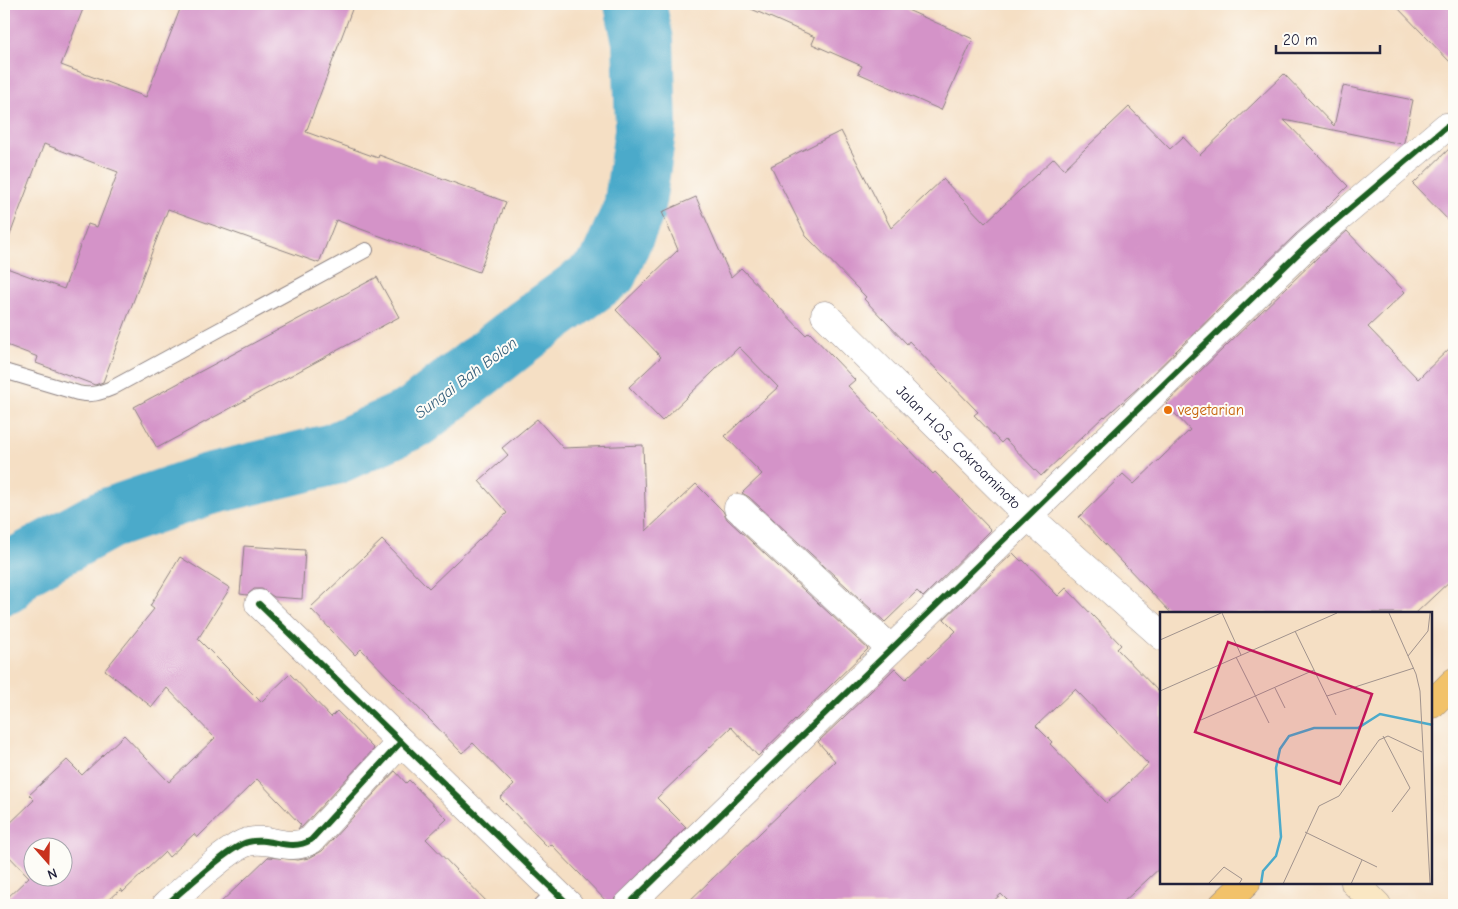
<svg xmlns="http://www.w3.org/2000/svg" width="1458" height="909" viewBox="0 0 1458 909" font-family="'Comic Neue',sans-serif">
<rect width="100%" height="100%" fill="#fdfcf7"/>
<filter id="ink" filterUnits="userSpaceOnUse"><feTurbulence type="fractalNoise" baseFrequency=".02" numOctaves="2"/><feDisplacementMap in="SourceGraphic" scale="10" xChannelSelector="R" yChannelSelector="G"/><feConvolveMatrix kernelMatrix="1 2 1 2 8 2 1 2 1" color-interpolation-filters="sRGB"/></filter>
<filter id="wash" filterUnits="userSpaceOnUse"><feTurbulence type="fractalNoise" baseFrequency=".0096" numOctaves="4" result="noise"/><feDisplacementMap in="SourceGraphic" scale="20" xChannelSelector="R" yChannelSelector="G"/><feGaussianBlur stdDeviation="1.12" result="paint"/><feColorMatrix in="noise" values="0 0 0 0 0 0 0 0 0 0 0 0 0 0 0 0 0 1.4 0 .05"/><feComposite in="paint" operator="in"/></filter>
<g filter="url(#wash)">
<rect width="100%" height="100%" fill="#f5dfc4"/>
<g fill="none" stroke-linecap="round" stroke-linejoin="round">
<!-- river -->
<polyline stroke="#4baaca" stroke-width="62" points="4,584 19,567 107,519 206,485 334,454 415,417 530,327 607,271 634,209 646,125 643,41 635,4"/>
</g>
<g id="blocks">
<!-- building -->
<g fill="#d493c8" fill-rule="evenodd">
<polygon points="4,4 85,4 61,65 146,97 182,4 354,4 306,132 378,158 379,155 506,202 479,272 336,220 319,263 168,209 103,382 95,385 36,363 38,357 4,344 4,267 64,289 88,224 97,227 118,172 44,144 7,243 4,243"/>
<polygon points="740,4 894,4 973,39 941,110 858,73 862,66 812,44 815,37"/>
<polygon points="1394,4 1454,4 1454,66"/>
<polygon points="1284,74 1334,126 1343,86 1413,100 1404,142 1402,144 1284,120 1348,186 1325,209 1296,234 1138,388 1105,417 1104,416 1041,476 1005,439 1001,443 974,415 978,412 909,341 907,344 864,299 866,297 806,236 771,166 841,131 891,228 943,179 985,223 1054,158 1064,169 1129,107 1170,149 1183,137 1200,155"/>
<polygon points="1454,144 1454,226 1413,184"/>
<polygon points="696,197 731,277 741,268 806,335 809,332 855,380 848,386 933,474 935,472 991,530 923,597 917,591 885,622 749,497 742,493 762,474 725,436 778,387 739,347 662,421 629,387 661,357 616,310 678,250 662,212"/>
<polygon points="1347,231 1405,292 1368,327 1418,379 1454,344 1454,577 1416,613 1171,613 1079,517 1123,474 1134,484 1190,430 1166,404 1318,257"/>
<polygon points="377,277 399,317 157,448 134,407"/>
<polygon points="537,419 563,448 643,445 646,531 696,484 723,511 727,519 868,649 758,756 731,727 657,798 686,827 609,904 551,844 548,847 500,798 514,785 473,743 462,753 361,649 355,655 310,608 382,540 429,588 507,513 479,481 508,455 502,448"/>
<polygon points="244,546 305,550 302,599 274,597 262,589 254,589 247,595 240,594"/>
<path d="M1013,553L1021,561L1023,560L1058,596L1066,588L1121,645L1117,649L1162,695V866L1120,905H1012L1001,894L989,905H685L835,761L818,742L895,668L906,679L956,631L944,619ZM1075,689L1148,764L1107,803L1050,744L1052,742L1036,726Z"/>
<path d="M180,557L230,588L198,639L261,702L290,674L331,717L337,711L374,749L302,827L298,829L301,825L257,779L197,838L194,834L169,857L165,852L123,892L121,889L104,905H4V901L29,877L4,851V829L34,800L29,795L67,760L82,775L124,735L169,782L215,738L167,688L152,707L105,670L154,609L150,606ZM32,846H62V876H32Z"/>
<polygon points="395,771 406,783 409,780 447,819 426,839 490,905 218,905 268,857 298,860 309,858 322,851"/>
</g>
</g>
</g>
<g filter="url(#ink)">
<use href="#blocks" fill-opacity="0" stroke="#8c8080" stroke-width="1"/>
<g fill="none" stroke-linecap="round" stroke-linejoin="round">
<defs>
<g id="lane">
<path d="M4,371L78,393C91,396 100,393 112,388L366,250"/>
<polyline points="541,905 555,891"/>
</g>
<g id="street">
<path id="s1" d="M825,315L1028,516L1162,636"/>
<polyline points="738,508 891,649"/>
<polyline points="259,604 569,905"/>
<path d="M166,905C182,892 230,846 248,842C271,836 289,853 311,840L401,742"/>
<polyline points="628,905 1307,245 1446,127"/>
</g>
<polyline id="secondary" points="1355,883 1377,905"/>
<g id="primary">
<polyline points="1432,704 1454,682"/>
<polyline points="1223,905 1246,883"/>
</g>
</defs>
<!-- lane casing -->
<use href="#lane" stroke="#8c8080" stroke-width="16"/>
<!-- street casing -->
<use href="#street" stroke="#8c8080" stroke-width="29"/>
<!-- secondary casing -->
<use href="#secondary" stroke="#8c8080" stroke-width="29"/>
<!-- primary casing -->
<use href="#primary" stroke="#8c8080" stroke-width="29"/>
<!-- lane -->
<use href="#lane" stroke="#fff" stroke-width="14"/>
<!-- street -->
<use href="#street" stroke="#fff" stroke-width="28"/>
<!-- secondary -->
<use href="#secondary" stroke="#fae7c3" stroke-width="28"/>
<!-- primary -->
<use href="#primary" stroke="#f2c26a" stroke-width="28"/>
<defs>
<g id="cycleway">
<polyline points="259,604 569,905"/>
<path d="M166,905C182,892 230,846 248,842C271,836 289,853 311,840L401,742"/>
<polyline points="628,905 1307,245 1446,127"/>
</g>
</defs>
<!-- cycleway casing -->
<use href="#cycleway" stroke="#fdfcf7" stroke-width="9"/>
<!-- cycleway -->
<use href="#cycleway" stroke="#1b5e20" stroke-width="6"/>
</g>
</g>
<!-- markers -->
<circle fill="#e8710a" stroke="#fdfcf7" stroke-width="2" cx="1168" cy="410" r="5"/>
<g text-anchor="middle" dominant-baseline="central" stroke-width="4" stroke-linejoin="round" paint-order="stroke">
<!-- food labels -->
<g font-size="15" fill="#c56008" stroke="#fdfcf7" text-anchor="start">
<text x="1178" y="410">vegetarian</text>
</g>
<!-- street labels -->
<g font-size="15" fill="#22223b" stroke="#fdfcf7">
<text stroke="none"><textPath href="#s1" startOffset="188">Jalan H.O.S. Cokroaminoto</textPath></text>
</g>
<!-- water labels -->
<g font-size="16" font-style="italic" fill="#345f7b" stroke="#fdfcf7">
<text transform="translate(466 378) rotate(-37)">Sungai Bah Bolon</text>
</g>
</g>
<!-- overview -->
<g transform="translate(1160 612)">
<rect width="272" height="272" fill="#f5dfc4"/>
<path fill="none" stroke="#4baaca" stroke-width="2.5" d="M101,272L103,259L116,244L121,225L116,156L120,137L129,124L154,116H198L220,102L273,113"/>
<path fill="none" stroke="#a1938d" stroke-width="1" d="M62,1L81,43M229,1L256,62L260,79L270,272M135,19L176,103M0,28L61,1M248,44L268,19L270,1M76,45L109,111M115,76L125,96M0,79L177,1M167,84L254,56M41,108L154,58M223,124L250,176L232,200M145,220L217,255M48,272L64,255L82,267L79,272M123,272L159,194L179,184L219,128L228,124L262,140M191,272L202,248"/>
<path fill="#c2185b" fill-opacity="0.15" stroke="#c2185b" stroke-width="2.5" d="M68,30L212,82L180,172L35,120Z"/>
<rect width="272" height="272" fill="none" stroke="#22223b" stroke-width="2.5"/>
</g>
<!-- margin -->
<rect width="1458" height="909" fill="none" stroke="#fdfcf7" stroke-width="20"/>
<!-- north arrow -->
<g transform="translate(48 862) rotate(160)"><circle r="24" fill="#fdfcf7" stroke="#a5a5ac"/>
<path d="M0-4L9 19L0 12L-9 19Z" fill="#c8321e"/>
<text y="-8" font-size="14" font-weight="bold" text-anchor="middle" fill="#22223b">N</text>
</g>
<!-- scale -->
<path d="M1276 45v8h104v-8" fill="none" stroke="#22223b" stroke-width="2.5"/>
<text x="1283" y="45" font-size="15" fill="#22223b" stroke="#fdfcf7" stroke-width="4" paint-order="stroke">20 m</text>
</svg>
